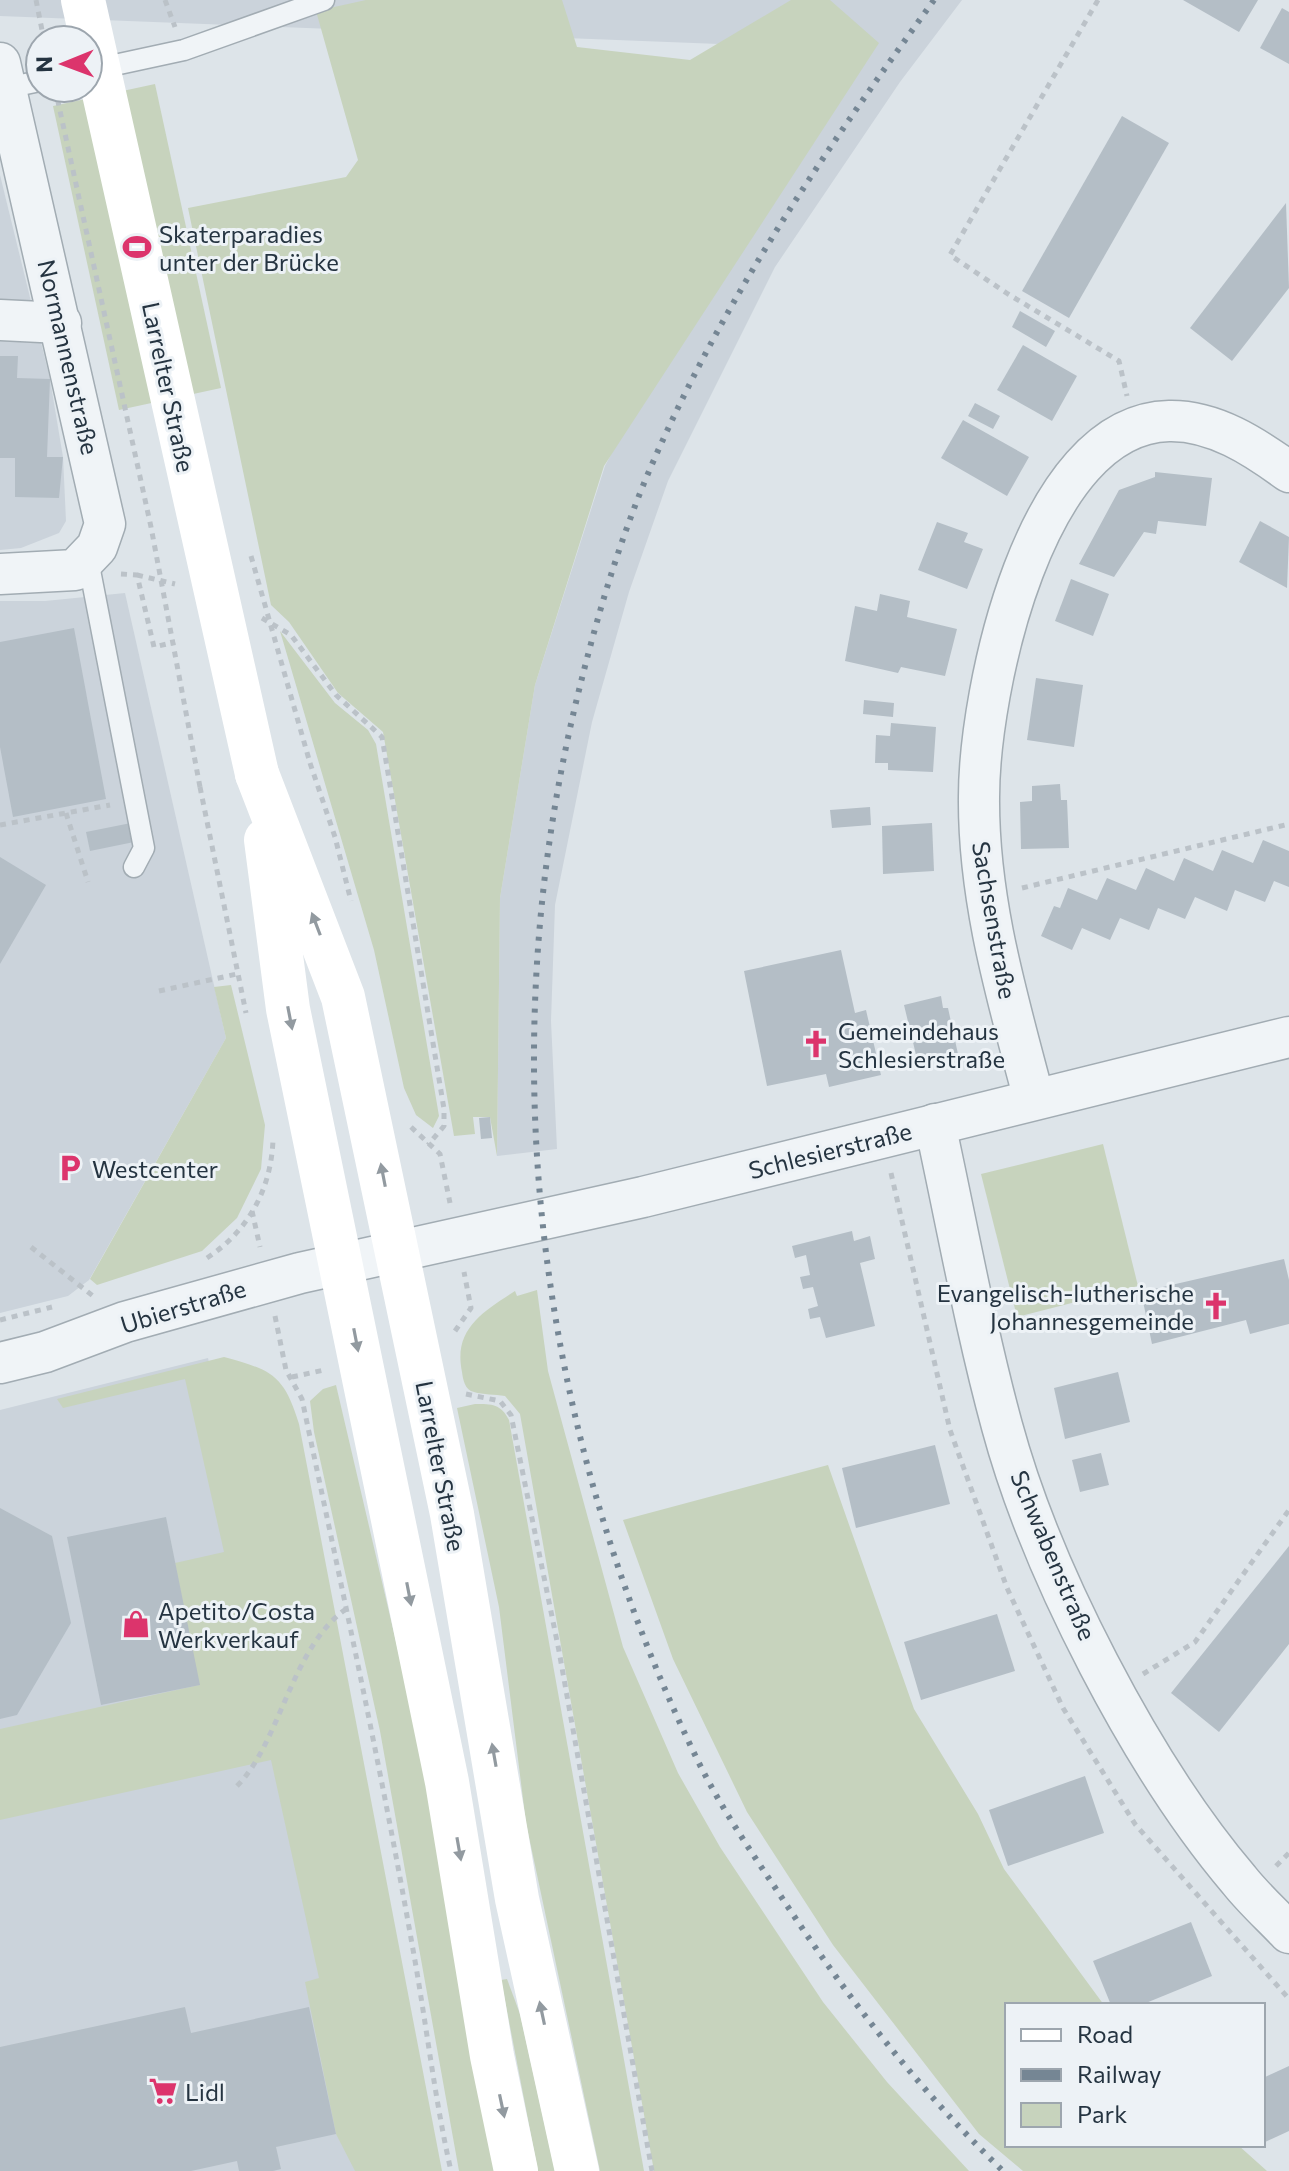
<svg xmlns="http://www.w3.org/2000/svg" width="1289" height="2171" viewBox="0 0 1289 2171" font-family="Commissioner,sans-serif">
<rect width="100%" height="100%" fill="#dde4e9"/>
<!-- built -->
<g fill="#cbd3db">
<polygon points="0,0 962,0 900,82 775,267 668,481 629,592 592,722 555,905 551,1021 557,1149 497,1156 500,898 535,685 605,466 823,48 0,16"/>
<polygon points="0,175 50,379 63,457 66,521 59,533 21,548 0,550"/>
<polygon points="125,593 226,1038 89,1280 68,1296 0,1313 0,601 45,601"/>
<polygon points="208,1358 381,2171 0,2171 0,1410"/>
</g>
<!-- green -->
<g fill="#c7d3bd">
<polygon points="366,0 562,0 577,47 690,60 791,0 830,0 879,43 604,466 535,685 500,898 497,1156 490,1117 473,1117 475,1134 454,1136 383,732 338,693 289,622 271,605 188,208 346,177 358,160 316,11"/>
<polygon points="155,84 221,388 119,410 53,106"/>
<polygon points="280,631 335,703 368,730 376,744 439,1116 433,1128 416,1115 404,1088 374,950"/>
<polygon points="231,985 265,1125 261,1169 237,1218 202,1251 97,1285 90,1279 226,1038 214,987"/>
<polygon points="1103,1144 1138,1286 1017,1317 981,1174"/>
<path d="M537,1290L548,1371L623,1647L678,1773L720,1847L823,2002L887,2082L969,2171H654L520,1414L505,1396C495,1394 483,1395 474,1392C465,1390 463,1380 462,1372C453,1329 483,1312 515,1291L517,1296Z"/>
<path d="M224,1357C272,1370 284,1375 299,1424L442,2171H355L336,2134L305,1982L319,1978L271,1760L0,1820V1729L199,1685L175,1563L224,1552L185,1379L63,1408L57,1399Z"/>
<polygon points="336,1385 415,1723 497,2171 459,2171 380,1731 314,1432 310,1401 323,1389"/>
<path d="M475,1404C492,1404 501,1404 509,1420L644,2171H600L526,1823L499,1607L457,1408Z"/>
<polygon points="828,1465 914,1709 978,1814 1004,1869 1104,2005 1007,2005 1007,2145 1238,2145 1267,2171 1023,2171 979,2134 833,1945 747,1812 673,1659 623,1520"/>
<polygon points="507,1979 520,2014 555,2171 538,2171 501,1980"/>
</g>
<!-- building -->
<g fill="#b4bec6">
<polygon points="1183,0 1258,0 1239,32"/>
<polygon points="1282,8 1289,12 1289,64 1260,48"/>
<polygon points="1122,116 1169,143 1069,318 1022,291"/>
<polygon points="1286,203 1289,288 1232,361 1190,328"/>
<polygon points="1020,311 1055,331 1046,347 1012,327"/>
<polygon points="1023,345 1077,376 1052,421 997,390"/>
<polygon points="0,356 18,356 17,378 50,379 47,457 63,457 59,498 15,497 15,458 0,458"/>
<polygon points="975,403 1000,416 993,429 968,416"/>
<polygon points="963,420 1029,457 1007,496 941,458"/>
<polygon points="1155,472 1212,478 1206,526 1158,521 1156,534 1144,532 1114,577 1079,564 1119,490 1155,477"/>
<polygon points="1260,521 1289,537 1287,588 1239,562"/>
<polygon points="937,522 968,533 964,542 983,549 967,589 918,570"/>
<polygon points="1071,579 1109,594 1093,636 1055,621"/>
<polygon points="880,594 910,601 907,617 957,629 945,676 901,667 898,673 845,661 855,606 877,611"/>
<polygon points="74,628 106,799 13,817 0,747 0,642"/>
<polygon points="1036,678 1083,685 1074,747 1027,740"/>
<polygon points="864,700 894,703 893,717 863,714"/>
<polygon points="891,723 936,727 933,772 888,770 888,763 875,763 876,735 890,736"/>
<polygon points="1060,784 1061,800 1067,800 1069,848 1021,849 1020,802 1032,801 1032,786"/>
<polygon points="870,807 871,825 832,828 830,810"/>
<polygon points="131,823 134,842 90,851 86,832"/>
<polygon points="932,823 934,871 883,874 882,826"/>
<polygon points="1263,840 1289,851 1289,887 1274,881 1265,902 1235,890 1227,911 1195,897 1185,919 1158,908 1149,930 1120,918 1110,940 1082,928 1072,950 1041,936 1054,906 1060,908 1068,888 1097,900 1107,878 1136,890 1146,868 1174,881 1184,858 1213,871 1222,850 1253,863"/>
<polygon points="0,857 46,885 0,964"/>
<polygon points="841,950 855,1013 866,1010 881,1075 829,1087 826,1074 767,1086 744,971"/>
<polygon points="941,996 943,1008 948,1008 958,1054 918,1063 904,1005"/>
<polygon points="490,1117 492,1138 481,1139 479,1118"/>
<polygon points="852,1231 854,1241 870,1236 875,1259 860,1263 875,1326 826,1338 820,1317 810,1319 808,1309 818,1306 813,1287 803,1289 800,1277 810,1275 806,1255 795,1258 792,1246"/>
<polygon points="1284,1259 1289,1280 1289,1324 1250,1334 1246,1320 1152,1344 1141,1292"/>
<polygon points="1118,1372 1130,1422 1065,1439 1054,1388"/>
<polygon points="935,1445 950,1504 856,1528 842,1468"/>
<polygon points="1101,1453 1109,1485 1080,1492 1072,1460"/>
<polygon points="0,1508 52,1536 71,1623 17,1715 0,1719"/>
<polygon points="166,1517 200,1685 101,1705 67,1537"/>
<polygon points="1289,1546 1289,1644 1219,1732 1171,1693"/>
<polygon points="997,1614 1015,1671 921,1700 904,1642"/>
<polygon points="1085,1776 1104,1833 1008,1866 989,1810"/>
<polygon points="1191,1922 1212,1976 1141,2005 1111,2005 1093,1961"/>
<polygon points="185,2007 191,2033 309,2007 336,2134 276,2147 281,2169 273,2171 239,2171 237,2161 191,2171 0,2171 0,2047"/>
<polygon points="1289,2066 1289,2131 1263,2143 1263,2078"/>
</g>
<g fill="none" stroke-linecap="round" stroke-linejoin="round">
<defs>
<g id="lane">
<polyline points="96,69 184,50 324,0"/>
<polyline points="6,88 40,81"/>
<polyline points="88,560 144,848 134,867"/>
</g>
<g id="street">
<polyline points="0,63 105,524 97,547 75,570 0,574"/>
<polyline points="0,320 61,323"/>
<path d="M1034,1099C1008,1000 978,901 979,797C979,692 1034,424 1169,421C1214,420 1255,447 1289,472"/>
<path d="M935,1124C957,1225 975,1327 1002,1426C1041,1570 1142,1766 1239,1880C1254,1899 1272,1915 1289,1933"/>
<polyline points="0,1363 45,1352 125,1322 300,1273 643,1197 1289,1037"/>
</g>
</defs>
<!-- lane casing -->
<use href="#lane" stroke="#a2acb3" stroke-width="23"/>
<!-- street casing -->
<use href="#street" stroke="#a2acb3" stroke-width="43"/>
<!-- path -->
<g stroke="#bbc2c8" stroke-width="5" stroke-dasharray="6 6" stroke-linecap="butt">
<polyline points="36,0 44,40"/>
<polyline points="165,0 175,27"/>
<polyline points="1098,0 950,255 1008,294 1119,361 1127,396"/>
<polyline points="121,574 137,575 154,647 175,642"/>
<polyline points="137,575 175,584"/>
<polyline points="262,618 291,635 336,695 382,737 444,1109 444,1126 428,1145"/>
<polyline points="310,763 335,837 351,901"/>
<polyline points="200,787 246,1013"/>
<polyline points="66,813 88,882"/>
<polyline points="0,825 110,805"/>
<polyline points="1022,888 1289,824"/>
<polyline points="159,991 237,974"/>
<polyline points="411,1127 440,1154 450,1203"/>
<polyline points="891,1173 950,1430 1007,1588 1063,1708 1135,1824 1289,1999"/>
<polyline points="252,1211 260,1247"/>
<polyline points="31,1247 93,1296"/>
<path d="M207,1258C248,1231 271,1190 273,1140"/>
<path d="M275,1316L286,1370L302,1399C340,1580 380,1762 412,1944C426,2020 434,2096 451,2171"/>
<polyline points="0,1320 52,1307"/>
<polyline points="455,1331 471,1308 464,1272"/>
<polyline points="292,1377 324,1370"/>
<polyline points="466,1394 500,1401 511,1415 559,1651 652,2171"/>
<polyline points="1143,1674 1195,1642 1289,1510"/>
<path d="M237,1786C280,1743 291,1648 346,1609"/>
<polyline points="1276,1866 1289,1853"/>
</g>
<!-- lane -->
<use href="#lane" stroke="#f0f4f7" stroke-width="20"/>
<!-- street -->
<use href="#street" stroke="#f0f4f7" stroke-width="40"/>
<!-- secondary -->
<g stroke="#fff" stroke-width="44">
<polyline points="257,774 343,997 452,1514 517,1899 577,2171"/>
<polyline points="266,840 288,1009 447,1782 492,2056 516,2171"/>
</g>
<!-- rail -->
<path stroke="#758694" stroke-width="6" stroke-dasharray="4 8" stroke-linecap="butt" d="M934,0C828,146 726,295 653,462C621,535 598,613 579,690C490,1049 535,1425 696,1757C722,1811 757,1860 790,1910C853,2005 921,2092 1003,2171"/>
<!-- path-bridge -->
<g stroke="#bbc2c8" stroke-width="5" stroke-dasharray="6 6" stroke-linecap="butt">
<polyline points="55,88 151,527 200,787"/>
<polyline points="251,556 310,763"/>
</g>
<!-- secondary-bridge -->
<polyline stroke="#fff" stroke-width="44" points="83,0 257,774"/>
</g>
<!-- one-way arrows -->
<defs><path id="oneway-solid" d="M-6-.8H1V-3.2L6.5 0L1 3.2V.8H-6Z" transform="scale(2)"/></defs>
<g fill="#929aa0">
<use href="#oneway-solid" transform="translate(316 924) rotate(-111)"/>
<use href="#oneway-solid" transform="translate(290 1018) rotate(79)"/>
<use href="#oneway-solid" transform="translate(383 1175) rotate(-101)"/>
<use href="#oneway-solid" transform="translate(356 1340) rotate(79)"/>
<use href="#oneway-solid" transform="translate(409 1594) rotate(79)"/>
<use href="#oneway-solid" transform="translate(494 1755) rotate(-100)"/>
<use href="#oneway-solid" transform="translate(459 1849) rotate(80)"/>
<use href="#oneway-solid" transform="translate(542 2013) rotate(-102)"/>
<use href="#oneway-solid" transform="translate(502 2106) rotate(78)"/>
</g>
<!-- icons -->
<defs>
<symbol id="stadium-bare" viewBox="-9 -9 18 18"><path d="M0-5a6.5 5 0 1 0 0 10a6.5 5 0 1 0 0-10ZM-3.5-1.8h7v3.6h-7Z" fill="#dc346c" stroke="#edf2f6" stroke-width="2.5" paint-order="stroke"/></symbol>
<symbol id="church-bare" viewBox="-9 -9 18 18"><path d="M-1.2-6h2.4v3.5h3.3v2.4h-3.3V6h-2.4V-.1h-3.3v-2.4h3.3Z" fill="#dc346c" stroke="#edf2f6" stroke-width="2.5" paint-order="stroke"/></symbol>
<symbol id="parking-bare" viewBox="-9 -9 18 18"><path d="M-3.5-5.5H1a3.5 3.5 0 0 1 0 7H-1V5.5H-3.5ZM-1-3.4V-.6H.8a1.4 1.4 0 0 0 0-2.8Z" fill="#dc346c" stroke="#edf2f6" stroke-width="2.5" paint-order="stroke"/></symbol>
<symbol id="shop-bare" viewBox="-9 -9 18 18"><path d="M-5-2.5h2.3a2.7 3.5 0 0 1 5.4 0H5L5.5 6h-11ZM-1.5-2.5h3a1.5 2.3 0 0 0-3 0Z" fill="#dc346c" stroke="#edf2f6" stroke-width="2.5" paint-order="stroke"/></symbol>
<symbol id="supermarket-bare" viewBox="-9 -9 18 18"><path d="M-6-5.5h2.5l.6 2H6L4.5 2H-2.5L-4.4-4H-6ZM-1.5 3.2a1.3 1.3 0 1 0 .1 0ZM3 3.2a1.3 1.3 0 1 0 .1 0Z" fill="#dc346c" stroke="#edf2f6" stroke-width="2.5" paint-order="stroke"/></symbol>
</defs>
<g fill-rule="evenodd">
<use href="#stadium-bare" x="117" y="227" width="40" height="40"/>
<use href="#church-bare" x="796" y="1024" width="40" height="40"/>
<use href="#parking-bare" x="50" y="1148" width="40" height="40"/>
<use href="#church-bare" x="1196" y="1286" width="40" height="40"/>
<use href="#shop-bare" x="116" y="1604" width="40" height="40"/>
<use href="#supermarket-bare" x="143" y="2071" width="40" height="40"/>
</g>
<g text-anchor="middle" dominant-baseline="central" stroke-width="6" stroke-linejoin="round" paint-order="stroke">
<!-- poi labels -->
<g font-size="24" fill="#253441" stroke="#edf2f6" text-anchor="start">
<text x="159" y="233">Skaterparadies<tspan x="159" dy="28">unter der Brücke</tspan></text>
<text x="838" y="1030">Gemeindehaus<tspan x="838" dy="28">Schlesierstraße</tspan></text>
<text x="92" y="1168">Westcenter</text>
<text x="1194" y="1292" text-anchor="end">Evangelisch-lutherische<tspan x="1194" dy="28">Johannesgemeinde</tspan></text>
<text x="158" y="1610">Apetito/Costa<tspan x="158" dy="28">Werkverkauf</tspan></text>
<text x="185" y="2091">Lidl</text>
</g>
<!-- street labels -->
<g font-size="24" fill="#253441" stroke="#edf2f6">
<text transform="translate(69 357) rotate(77)">Normannenstraße</text>
<text transform="translate(169 387) rotate(78)">Larrelter Straße</text>
<text transform="translate(995 920) rotate(80)">Sachsenstraße</text>
<text transform="translate(830 1150) rotate(-14)">Schlesierstraße</text>
<text transform="translate(183 1306) rotate(-17)">Ubierstraße</text>
<text transform="translate(441 1466) rotate(79)">Larrelter Straße</text>
<text transform="translate(1054 1555) rotate(67)">Schwabenstraße</text>
</g>
</g>
<!-- legend -->
<rect x="1005" y="2003" width="260" height="144" fill="#edf2f6" stroke="#9da6ae" stroke-width="2"/>
<rect x="1021" y="2029" width="40" height="12" fill="#ffffff" stroke="#9da6ae" stroke-width="2"/>
<text x="1077" y="2043" font-size="24" fill="#253441">Road</text>
<rect x="1021" y="2069" width="40" height="12" fill="#758694" stroke="#9da6ae" stroke-width="2"/>
<text x="1077" y="2083" font-size="24" fill="#253441">Railway</text>
<rect x="1021" y="2103" width="40" height="24" fill="#c7d3bd" stroke="#9da6ae" stroke-width="2"/>
<text x="1077" y="2123" font-size="24" fill="#253441">Park</text>
<!-- north arrow -->
<g transform="translate(64 64) rotate(269)"><circle r="38" fill="#edf2f6" stroke="#9da6ae" stroke-width="2"/>
<path d="M0-6L14 30L0 20L-14 30Z" fill="#dc346c"/>
<text y="-12" font-size="22" font-weight="bold" text-anchor="middle" fill="#253441">N</text>
</g>
</svg>
